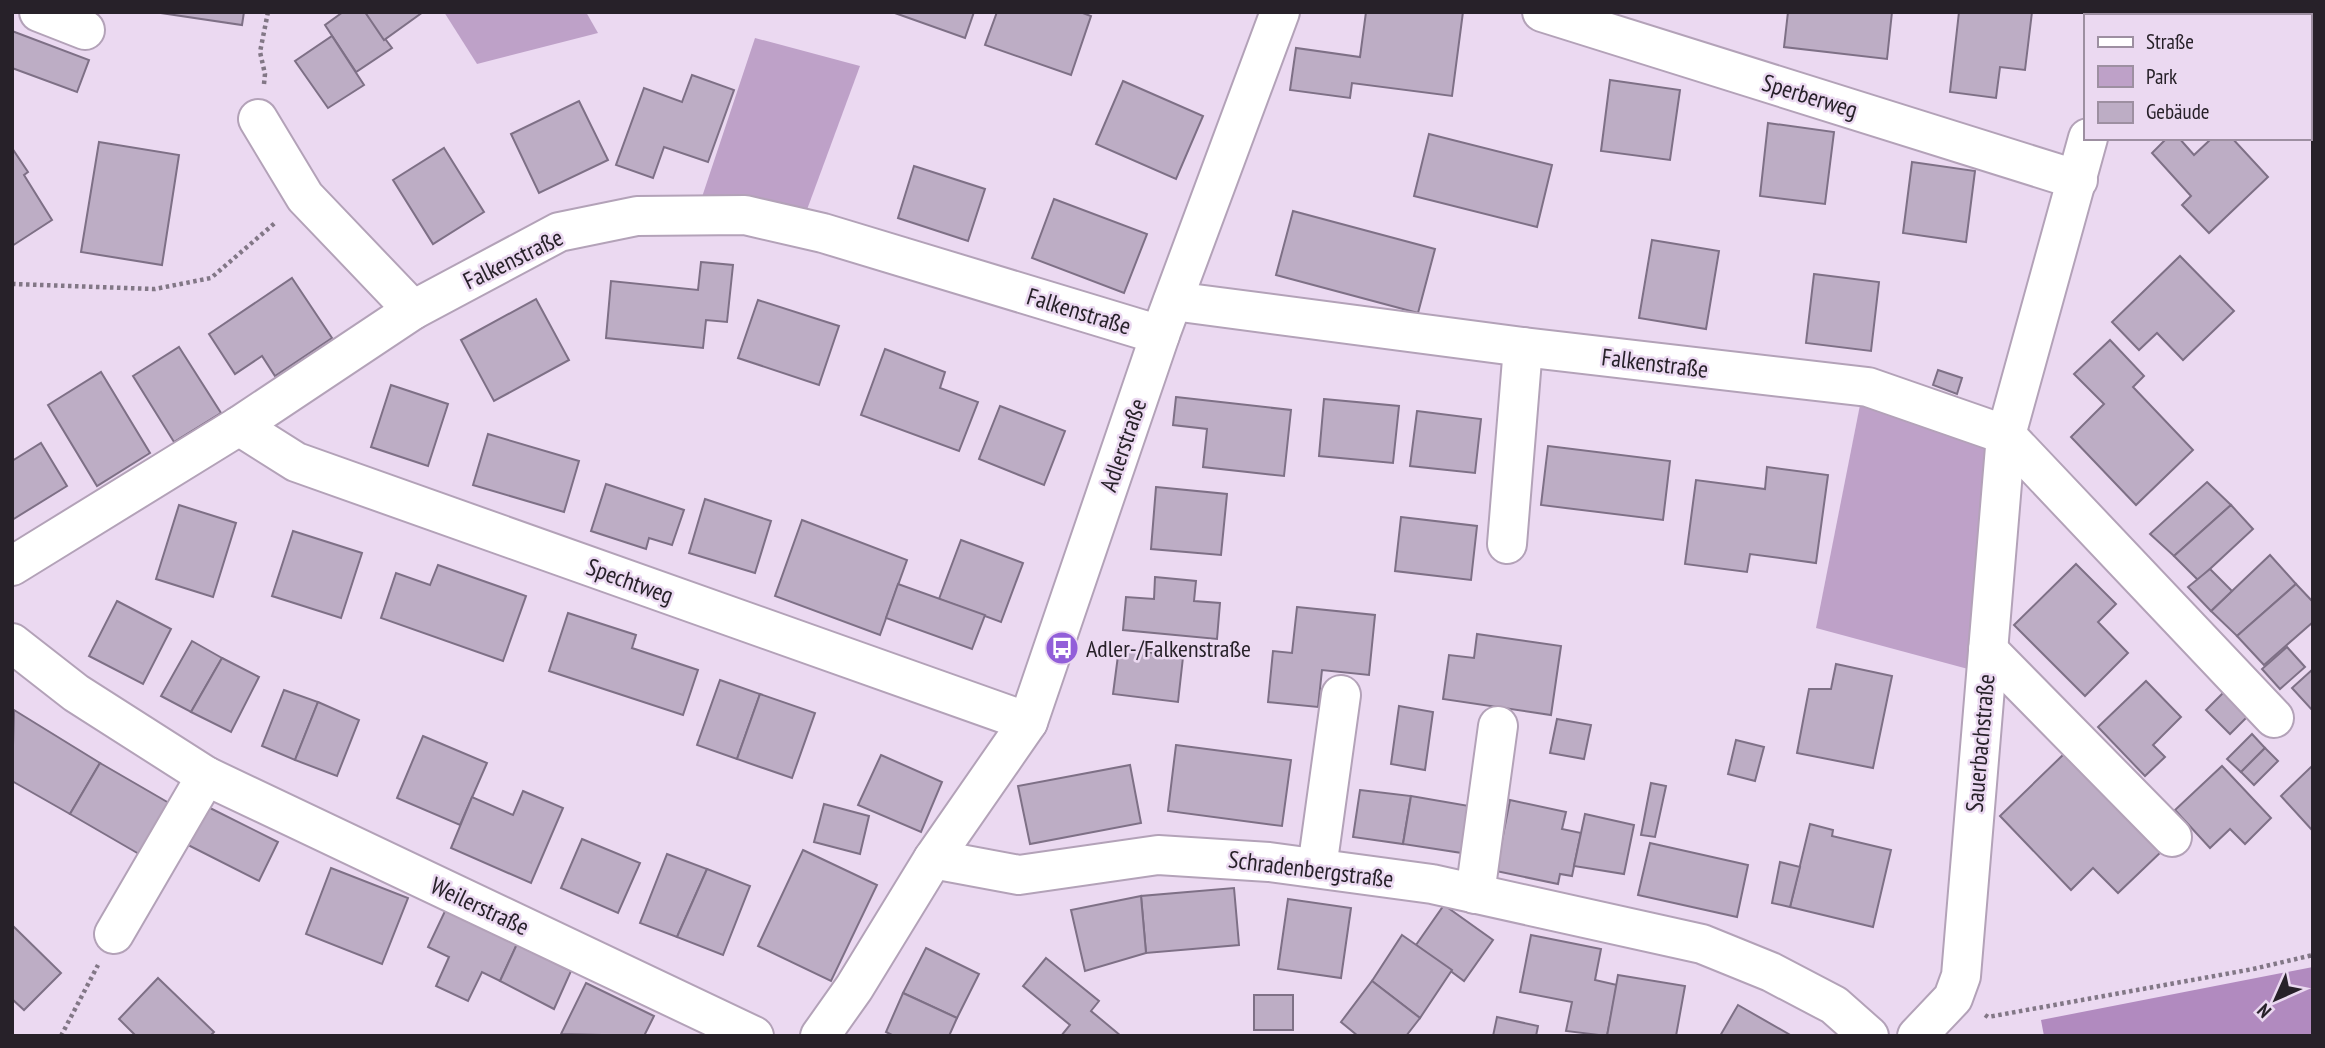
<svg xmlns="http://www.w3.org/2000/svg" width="2325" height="1048" viewBox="0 0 2325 1048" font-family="'PT Sans Narrow',sans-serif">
<rect width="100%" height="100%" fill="#ebd9f1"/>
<!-- green -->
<g fill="#bea1c8">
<polygon points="444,12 586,12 598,33 477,64"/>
<polygon points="755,38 860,66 805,215 700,203"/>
<polygon points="1861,400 1993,445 1968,669 1816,628"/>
</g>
<!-- forest -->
<polygon fill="#b18abf" points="2313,967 2313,1036 2044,1036 2041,1020"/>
<!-- building -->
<g fill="#bdadc5" stroke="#7e7086" stroke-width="2">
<polygon points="154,12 244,12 242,25"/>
<polygon points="343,12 365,12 392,48 356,72 325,25"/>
<polygon points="365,12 423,12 384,40"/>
<polygon points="892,12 974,12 965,38"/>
<polygon points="997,12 1080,12 1091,16 1071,75 985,45"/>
<polygon points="1366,12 1463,12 1452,96 1352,83 1350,98 1290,90 1296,48 1360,57"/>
<polygon points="1788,12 1892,12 1887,59 1784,47"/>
<polygon points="1959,12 2032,12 2025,70 2000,67 1996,98 1950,92"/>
<polygon points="2194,12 2270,12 2269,16 2190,16"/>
<polygon points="12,31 89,60 77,92 12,68"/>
<polygon points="332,36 364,85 328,108 295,61"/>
<polygon points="692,75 734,90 708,162 664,147 653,178 616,165 644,88 682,102"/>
<polygon points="1610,80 1680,90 1670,160 1601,151"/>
<polygon points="1123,81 1203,116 1176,179 1096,144"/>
<polygon points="579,101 608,160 539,193 511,134"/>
<polygon points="1768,123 1834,132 1825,204 1760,196"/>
<polygon points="1429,134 1552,165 1537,227 1414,196"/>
<polygon points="2167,138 2179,138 2194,155 2212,138 2232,138 2268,177 2209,233 2182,205 2191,196 2152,153"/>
<polygon points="99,142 179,155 162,265 81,252"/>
<polygon points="12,148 28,172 24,175 52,220 12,246"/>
<polygon points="444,148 484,212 433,244 393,180"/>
<polygon points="1912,162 1975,171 1966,242 1903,233"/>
<polygon points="914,166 985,189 968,241 898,218"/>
<polygon points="1054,199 1147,234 1124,293 1032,258"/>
<polygon points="1293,211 1435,249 1418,313 1276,275"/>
<polygon points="1652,240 1719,251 1706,329 1639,318"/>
<polygon points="2180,256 2234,311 2183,360 2157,333 2139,350 2112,322"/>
<polygon points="701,262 733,265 727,322 706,320 703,348 606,338 611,281 698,290"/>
<polygon points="1814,274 1879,282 1871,351 1806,343"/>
<polygon points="292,278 332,338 275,376 262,356 235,374 209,334"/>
<polygon points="536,299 569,360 494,401 461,340"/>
<polygon points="758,300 839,326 819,385 738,358"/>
<polygon points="2110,340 2144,376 2133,387 2193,450 2136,505 2071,437 2104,404 2074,374"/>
<polygon points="179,347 221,413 174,442 133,376"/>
<polygon points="885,349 945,372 940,388 978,402 959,451 861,415"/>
<polygon points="1938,370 1962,378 1957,394 1933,385"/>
<polygon points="101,372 150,453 97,486 48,405"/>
<polygon points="391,385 448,404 428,466 371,447"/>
<polygon points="1176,397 1291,410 1284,476 1203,467 1207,429 1173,425"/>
<polygon points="1324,399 1399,406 1393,463 1319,456"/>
<polygon points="1000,406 1065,431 1044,485 979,459"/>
<polygon points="1417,411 1481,419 1475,473 1410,466"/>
<polygon points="488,434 579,461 564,512 473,485"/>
<polygon points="41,443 67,486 12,520 12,461"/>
<polygon points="1548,446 1670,461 1663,520 1541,505"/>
<polygon points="1767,467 1828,475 1816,563 1750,554 1747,572 1685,564 1696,480 1765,489"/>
<polygon points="2207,482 2231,505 2174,556 2150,534"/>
<polygon points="606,484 684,510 672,545 649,538 646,549 591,531"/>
<polygon points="1156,487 1227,494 1221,555 1151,549"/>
<polygon points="705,499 771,521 755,573 689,553"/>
<polygon points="179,505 236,523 213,597 156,579"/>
<polygon points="2231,505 2253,529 2198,580 2174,556"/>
<polygon points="1401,517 1477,526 1471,580 1395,571"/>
<polygon points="802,520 907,560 880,635 775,596"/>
<polygon points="293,531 362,553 341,618 272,596"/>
<polygon points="961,540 1023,563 1001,622 939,599"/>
<polygon points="2270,555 2296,584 2237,636 2211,611"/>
<polygon points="2076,564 2116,604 2098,622 2128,653 2085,696 2014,625"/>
<polygon points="438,565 526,596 503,661 381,618 396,573 430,585"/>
<polygon points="2210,569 2232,591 2211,611 2188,587"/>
<polygon points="1155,577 1196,581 1194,601 1220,603 1217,639 1123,630 1126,597 1154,599"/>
<polygon points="898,584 985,615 972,649 886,618"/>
<polygon points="2296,584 2313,602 2313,622 2264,665 2237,636"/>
<polygon points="117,601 171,629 143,684 89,656"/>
<polygon points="1297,607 1375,615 1369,675 1322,670 1318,707 1268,702 1273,651 1292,653"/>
<polygon points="568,613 636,635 632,648 698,670 683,715 549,671"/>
<polygon points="1477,634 1561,646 1551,715 1443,699 1449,655 1474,658"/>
<polygon points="192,641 222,658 191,712 161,696"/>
<polygon points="2287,647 2305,667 2280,689 2262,669"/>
<polygon points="1119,648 1183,657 1178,702 1113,694"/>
<polygon points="222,658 259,677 231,732 191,712"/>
<polygon points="1836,664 1892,676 1873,768 1797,753 1809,689 1831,689"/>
<polygon points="2313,669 2313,711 2292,688"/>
<polygon points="720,680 760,694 737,759 697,745"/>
<polygon points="2146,681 2181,717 2153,745 2165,757 2145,776 2098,727"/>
<polygon points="2232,684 2256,708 2230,734 2206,710"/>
<polygon points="284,690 318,702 295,760 262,746"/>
<polygon points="760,694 815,713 792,778 737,759"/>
<polygon points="318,702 359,720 337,776 295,760"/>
<polygon points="1399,706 1433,712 1425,770 1391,764"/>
<polygon points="14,710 100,763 70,814 12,781"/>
<polygon points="1557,719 1591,725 1584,759 1550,753"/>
<polygon points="2252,734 2265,748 2241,772 2227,759"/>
<polygon points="423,736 487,763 460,825 397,798"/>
<polygon points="1736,740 1764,747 1755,781 1728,774"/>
<polygon points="1176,745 1291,760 1282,826 1168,811"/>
<polygon points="2265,748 2278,761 2254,785 2241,772"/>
<polygon points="2066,752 2162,851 2118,893 2093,868 2071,890 2000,816"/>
<polygon points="881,755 942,782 921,832 858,805"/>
<polygon points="100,763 169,803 139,854 70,814"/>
<polygon points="1130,765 1141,823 1030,844 1018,786"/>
<polygon points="2313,765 2313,829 2312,830 2281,796"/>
<polygon points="2222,766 2271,818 2245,844 2230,829 2210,848 2175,810"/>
<polygon points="1651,783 1666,786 1655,837 1641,835"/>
<polygon points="1360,790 1411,796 1403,844 1353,837"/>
<polygon points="523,791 563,808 531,883 451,848 472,797 513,815"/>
<polygon points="1411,796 1469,806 1462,853 1403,844"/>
<polygon points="1510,800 1566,812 1562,829 1581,833 1572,876 1560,874 1558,884 1496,871"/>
<polygon points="824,804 869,816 860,854 814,842"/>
<polygon points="206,806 278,842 259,881 188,845"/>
<polygon points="1585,814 1634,825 1624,874 1574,866"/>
<polygon points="1810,824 1833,830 1832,836 1891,850 1873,927 1790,907"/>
<polygon points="582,839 640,863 618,913 561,888"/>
<polygon points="1650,843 1748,865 1737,917 1638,895"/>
<polygon points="803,850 877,885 831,981 758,946"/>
<polygon points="667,854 707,869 677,937 640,923"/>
<polygon points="1780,862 1800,867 1790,907 1772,903"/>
<polygon points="331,868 408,898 382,964 306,934"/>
<polygon points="707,869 750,886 723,955 677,937"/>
<polygon points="1234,888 1239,945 1146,953 1141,896"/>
<polygon points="1141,896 1146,953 1085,971 1071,910"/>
<polygon points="1288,899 1351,908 1341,978 1278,969"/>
<polygon points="1444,905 1493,940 1464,981 1416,945"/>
<polygon points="446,909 517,944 500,981 482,972 468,1001 436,986 449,957 428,947"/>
<polygon points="12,925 61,973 24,1010 12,999"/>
<polygon points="1402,935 1452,970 1420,1018 1372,981"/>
<polygon points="1531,935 1601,949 1595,980 1617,985 1607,1036 1566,1031 1572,1002 1520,992"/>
<polygon points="517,944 571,971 554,1009 500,981"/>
<polygon points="926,948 979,974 957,1018 903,993"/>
<polygon points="1046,958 1099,1001 1091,1011 1121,1036 1061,1036 1070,1025 1023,986"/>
<polygon points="1618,975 1685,986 1676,1036 1607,1036"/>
<polygon points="158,978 214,1032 210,1036 136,1036 119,1019"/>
<polygon points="1372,981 1420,1018 1406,1036 1358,1036 1341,1022"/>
<polygon points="586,983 654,1016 644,1036 561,1034"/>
<polygon points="903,993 957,1018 949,1036 894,1036 886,1032"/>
<rect x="1254" y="995" width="39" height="35"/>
<polygon points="1738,1005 1792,1036 1720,1036"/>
<polygon points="1497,1017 1538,1026 1536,1036 1493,1036"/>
</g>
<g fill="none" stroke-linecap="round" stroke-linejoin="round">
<defs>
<g id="minor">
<polyline points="39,12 85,30"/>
<polyline points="1542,12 2078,180"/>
<polyline points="2114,16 2115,12"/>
<polyline points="258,119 305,197 413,310"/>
<polyline points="1173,301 1523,347 1868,387 2006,435 2274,718"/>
<polyline points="239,426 296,462 1028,722"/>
<polyline points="1507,544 1523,347"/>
<polyline points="12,566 239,426 413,310 559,232 637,216 745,215 823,233 1160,335"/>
<polyline points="12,643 76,693 206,776 754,1036"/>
<polyline points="1988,650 2172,837"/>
<polyline points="933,859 1019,875 1158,855 1269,862 1432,884 1702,944 1771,972 1834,1005 1869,1036"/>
<polyline points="1317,868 1341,695"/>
<polyline points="1475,894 1498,726"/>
<polyline points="114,934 206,776"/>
<polyline points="820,1036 854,988 933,859 1028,722 1160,335 1280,12"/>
<polyline points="1917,1036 1953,998 1961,976 2006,435 2088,138"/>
</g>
</defs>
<!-- minor casing -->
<use href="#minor" stroke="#b3a2b8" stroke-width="42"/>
<!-- path -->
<g stroke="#827786" stroke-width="4.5" stroke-dasharray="3.5 3.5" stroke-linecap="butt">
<polyline points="264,84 265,74 260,52 268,12"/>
<polyline points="12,284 155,289 211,278 276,222"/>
<polyline points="1985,1015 1988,1017 2253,969 2313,955"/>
<polyline points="61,1036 98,965"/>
</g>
<!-- minor -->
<use href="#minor" stroke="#fff" stroke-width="38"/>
</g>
<!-- icons -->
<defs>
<symbol id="bus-disc" viewBox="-11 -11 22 22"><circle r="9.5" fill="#925fd9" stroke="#ebd9f1"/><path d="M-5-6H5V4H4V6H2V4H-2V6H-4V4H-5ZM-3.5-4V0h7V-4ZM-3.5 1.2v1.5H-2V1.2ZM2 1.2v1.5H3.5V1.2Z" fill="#fff"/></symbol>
</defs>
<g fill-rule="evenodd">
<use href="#bus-disc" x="1043" y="629" width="38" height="38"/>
</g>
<g text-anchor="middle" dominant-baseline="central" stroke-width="5" stroke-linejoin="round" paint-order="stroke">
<!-- street labels -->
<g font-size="24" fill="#272129" stroke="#ebd9f1">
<text transform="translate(1810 96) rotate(17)">Sperberweg</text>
<text transform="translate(513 259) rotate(-26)">Falkenstraße</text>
<text transform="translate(1079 311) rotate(17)">Falkenstraße</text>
<text transform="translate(1655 363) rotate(7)">Falkenstraße</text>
<text transform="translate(1123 445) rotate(-71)">Adlerstraße</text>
<text transform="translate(630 581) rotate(20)">Spechtweg</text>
<text transform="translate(1980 743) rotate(-85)">Sauerbachstraße</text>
<text transform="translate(1311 869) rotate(7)">Schradenbergstraße</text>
<text transform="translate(480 906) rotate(25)">Weilerstraße</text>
</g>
<!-- poi labels -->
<g font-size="24" fill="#272129" stroke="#ebd9f1" text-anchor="start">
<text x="1086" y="648">Adler-/Falkenstraße</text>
</g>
</g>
<!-- border -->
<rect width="2325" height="1048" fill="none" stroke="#272129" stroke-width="28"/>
<!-- legend -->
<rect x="2084" y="14" width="228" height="126" fill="#ebd9f1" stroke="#9d8fa1" stroke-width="2"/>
<rect x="2098" y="37" width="35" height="10" fill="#ffffff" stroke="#9d8fa1" stroke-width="2"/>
<text x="2146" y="49" font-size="21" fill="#272129">Straße</text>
<rect x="2098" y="66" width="35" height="21" fill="#bea1c8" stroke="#9d8fa1" stroke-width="2"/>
<text x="2146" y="84" font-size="21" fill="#272129">Park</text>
<rect x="2098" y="102" width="35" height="21" fill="#bdadc5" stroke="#9d8fa1" stroke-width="2"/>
<text x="2146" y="119" font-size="21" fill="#272129">Gebäude</text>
<!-- north arrow -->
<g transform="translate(2276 999) rotate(225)" stroke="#ebd9f1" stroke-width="5" paint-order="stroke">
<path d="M0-5L12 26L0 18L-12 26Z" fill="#272129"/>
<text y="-10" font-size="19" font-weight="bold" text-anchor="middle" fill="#272129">N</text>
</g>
</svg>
